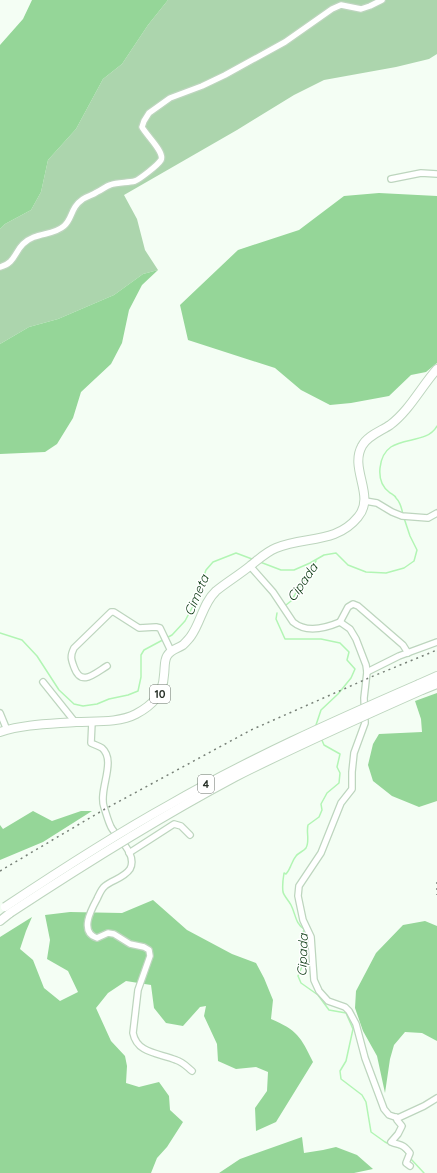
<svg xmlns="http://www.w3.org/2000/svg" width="437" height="1173" viewBox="0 0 437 1173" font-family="Quicksand,sans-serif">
<rect width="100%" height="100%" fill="#f4fef4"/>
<!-- green -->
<polygon fill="#acd5ad" points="168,0 437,0 437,54 429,59 396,67 324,80 294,95 237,130 124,195 137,219 145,250 158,270 143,274 114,295 58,319 29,327 0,344 0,229 5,224 31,210 41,192 48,160 76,129 103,79 122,64 148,25"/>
<!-- forest -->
<g fill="#95d698">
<polygon points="32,0 168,0 148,25 122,64 103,79 76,129 48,160 41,192 31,210 5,224 0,229 0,45 23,19"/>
<polygon points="379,193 437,196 437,363 426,372 411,375 389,396 351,403 330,405 301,390 275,368 188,340 180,305 238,250 299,230 344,196"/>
<polygon points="158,270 142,285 129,310 122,343 111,364 81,392 73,418 57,444 45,452 0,454 0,344 29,327 58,319 114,295 143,274"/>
<polygon points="437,693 437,801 419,807 392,796 373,781 368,765 373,744 379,734 422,732 421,719 415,701"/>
<polygon points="33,811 52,821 81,811 92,811 43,842 0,860 0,825 3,829"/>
<path d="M153,900L187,930L232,954L256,963L264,978L273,1000L271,1019C297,1030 301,1037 313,1062L276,1122L256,1131L255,1108L267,1091L268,1072L256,1067L236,1069L218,1061L217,1044L204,1016L206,1006L200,1007L183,1026L166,1023L154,1008L151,985L126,981L108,993L96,1008L111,1041L125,1056L127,1066L126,1083L139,1087L159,1082L169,1096L170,1110L183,1122L167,1147L157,1158L151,1173H0V937L32,917L26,931L20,949L33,960L44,988L60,1001L78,992L68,971L47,959L50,940L45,915L70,912L122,913Z"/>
<polygon points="425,921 437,926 437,1041 422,1033 405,1032 394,1045 390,1059 385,1093 377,1056 363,1031 355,1008 356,991 376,953 403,925"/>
<polygon points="302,1137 304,1153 323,1150 336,1147 357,1155 373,1169 354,1173 219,1173 240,1159"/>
</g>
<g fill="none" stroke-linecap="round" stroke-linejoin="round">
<!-- stream -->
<g stroke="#b2f5b4" stroke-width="1.5">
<path d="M403,515C402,509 400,502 396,498C395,495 391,494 389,492C381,486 379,478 380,468C384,430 424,449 437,426"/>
<polyline points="260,562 281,570 294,570 310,563 324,555 336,553 348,565 366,572 386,573 404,568 414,561 417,550 410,536 404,518"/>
<polyline points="286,605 291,601 316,561"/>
<polyline points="277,613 276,619 285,639 321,639 340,643 349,652 347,660 355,669 351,678 338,694 321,710 316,725 317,727"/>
<polyline points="0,633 22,640 37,656 59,690 74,704 83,706 97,704 109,699 128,695 138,691 141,677 141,655 144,650 172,635 185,621 193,606 206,570 213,562 236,553 252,559"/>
<path d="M321,738L324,745L340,754L337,767L340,773L339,783L327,793L321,804L322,810L319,817L308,825C306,832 310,841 306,848C304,851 298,853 296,856C291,862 291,869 286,874L284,873C283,879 282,885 283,892C284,896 289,901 291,905C296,915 295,923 304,929L301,944L303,964L298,976L301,983L318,995L329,1010L346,1013L353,1029L346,1061L340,1071L341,1079L362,1095L366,1102L371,1132L385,1142L389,1144"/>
<polyline points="393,1145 402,1149 408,1155"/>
<polyline points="410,1158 424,1173"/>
</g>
<defs>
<g id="minor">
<polyline points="391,179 421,173 437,174"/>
<path d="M0,267C15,263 14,253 23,244C35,232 53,236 64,226C73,218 70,208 83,199C88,196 93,195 97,192C102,190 106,186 110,185C118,182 127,183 135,181C140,179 158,165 161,160C165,152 146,135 142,127L144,121L149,113L170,98L202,86L225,75L285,42L332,9L341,5L361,9L370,6L382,0"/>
<polyline points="365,501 377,503 392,512 402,516 428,518 437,513"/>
<path d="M250,566L273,592L293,622C306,633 326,628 340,622L350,629L356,639L366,665L367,672L364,698L365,723L354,753L352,772V789L341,803L321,853L299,886L298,896L303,920L311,937L314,980L319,991L328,1001L345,1007L349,1011L356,1024L365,1058L384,1109L389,1115L398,1118L424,1106L437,1098"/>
<polyline points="340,622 348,607 353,604 358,606 403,645 408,653"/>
<path d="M107,666C94,674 81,687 74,667C71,659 70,656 74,648L111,612H114L139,628L156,627L160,628L171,651"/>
<polyline points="367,672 399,656 437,642"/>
<polyline points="43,682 75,722"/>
<polyline points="0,713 7,730"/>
<path d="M92,722L91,743C95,745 99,746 102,748C117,761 98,790 104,807C106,813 108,821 111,827C117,838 138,854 130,869C124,878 112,880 105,886C101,889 99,895 97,899C91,910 79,932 97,938L108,933L114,934L130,944L144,947L149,950L150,956L138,990L133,1033C137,1054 160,1053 176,1060C183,1062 187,1067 192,1071"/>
<polyline points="129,853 174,824 181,826 190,835"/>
<path d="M396,1117L397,1120L402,1126L398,1134L391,1142C401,1146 402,1143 410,1153L406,1163L410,1166"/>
</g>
<g id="highway">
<polyline points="419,684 437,676"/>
<polyline points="422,690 437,684"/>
<path d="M0,732C24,724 51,724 76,722C95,721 119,723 136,714C153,705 163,694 164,675C165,668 164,661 167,656C171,649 177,649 183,645C186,642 189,639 191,636C201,622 203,603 216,591C227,582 239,575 250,566C258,560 266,552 276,548C305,536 336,544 358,517C376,496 349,469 362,446C367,436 381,431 390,425C409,411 421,387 437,369"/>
<polyline points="0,921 10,913"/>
</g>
</defs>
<!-- minor casing -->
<use href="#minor" stroke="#bdd5be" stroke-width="8"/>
<!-- highway casing -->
<use href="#highway" stroke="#bdd5be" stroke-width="10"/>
<!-- minor -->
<use href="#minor" stroke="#fff" stroke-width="5.5"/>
<!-- highway -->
<use href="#highway" stroke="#fff" stroke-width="8"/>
<!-- rail -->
<g stroke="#778077" stroke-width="1.5" stroke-dasharray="2 4" stroke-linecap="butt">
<polyline points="0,871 105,809 251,730 371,677 437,650"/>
<polyline points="437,882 437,895"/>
</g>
<defs>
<g id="highway-bridge">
<path d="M5,907C59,871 113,836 169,805C249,759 334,721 419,684"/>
<path d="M10,913C83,865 158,818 235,777C296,746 359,718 422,690"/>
</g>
</defs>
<!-- highway-bridge casing -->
<use href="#highway-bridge" stroke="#bdd5be" stroke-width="10" stroke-linecap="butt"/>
<!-- highway-bridge -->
<use href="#highway-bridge" stroke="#fff" stroke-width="8"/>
</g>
<g text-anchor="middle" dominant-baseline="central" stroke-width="3" stroke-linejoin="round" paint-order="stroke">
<!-- shield labels -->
<g fill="#fff" stroke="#697069" stroke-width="1">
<rect x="150" y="685" width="20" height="18" rx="3"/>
<rect x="198" y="775" width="16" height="18" rx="3"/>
</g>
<g font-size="11" font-weight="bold" fill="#293229">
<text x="160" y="694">10</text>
<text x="206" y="784">4</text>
</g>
<!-- water labels -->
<g font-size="13" font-style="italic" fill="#07370e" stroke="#fff">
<text transform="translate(302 582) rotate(-55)">Cipada</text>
<text transform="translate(196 595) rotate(-67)">Cimeta</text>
<text transform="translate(302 955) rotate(-88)">Cipada</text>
</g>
</g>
</svg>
